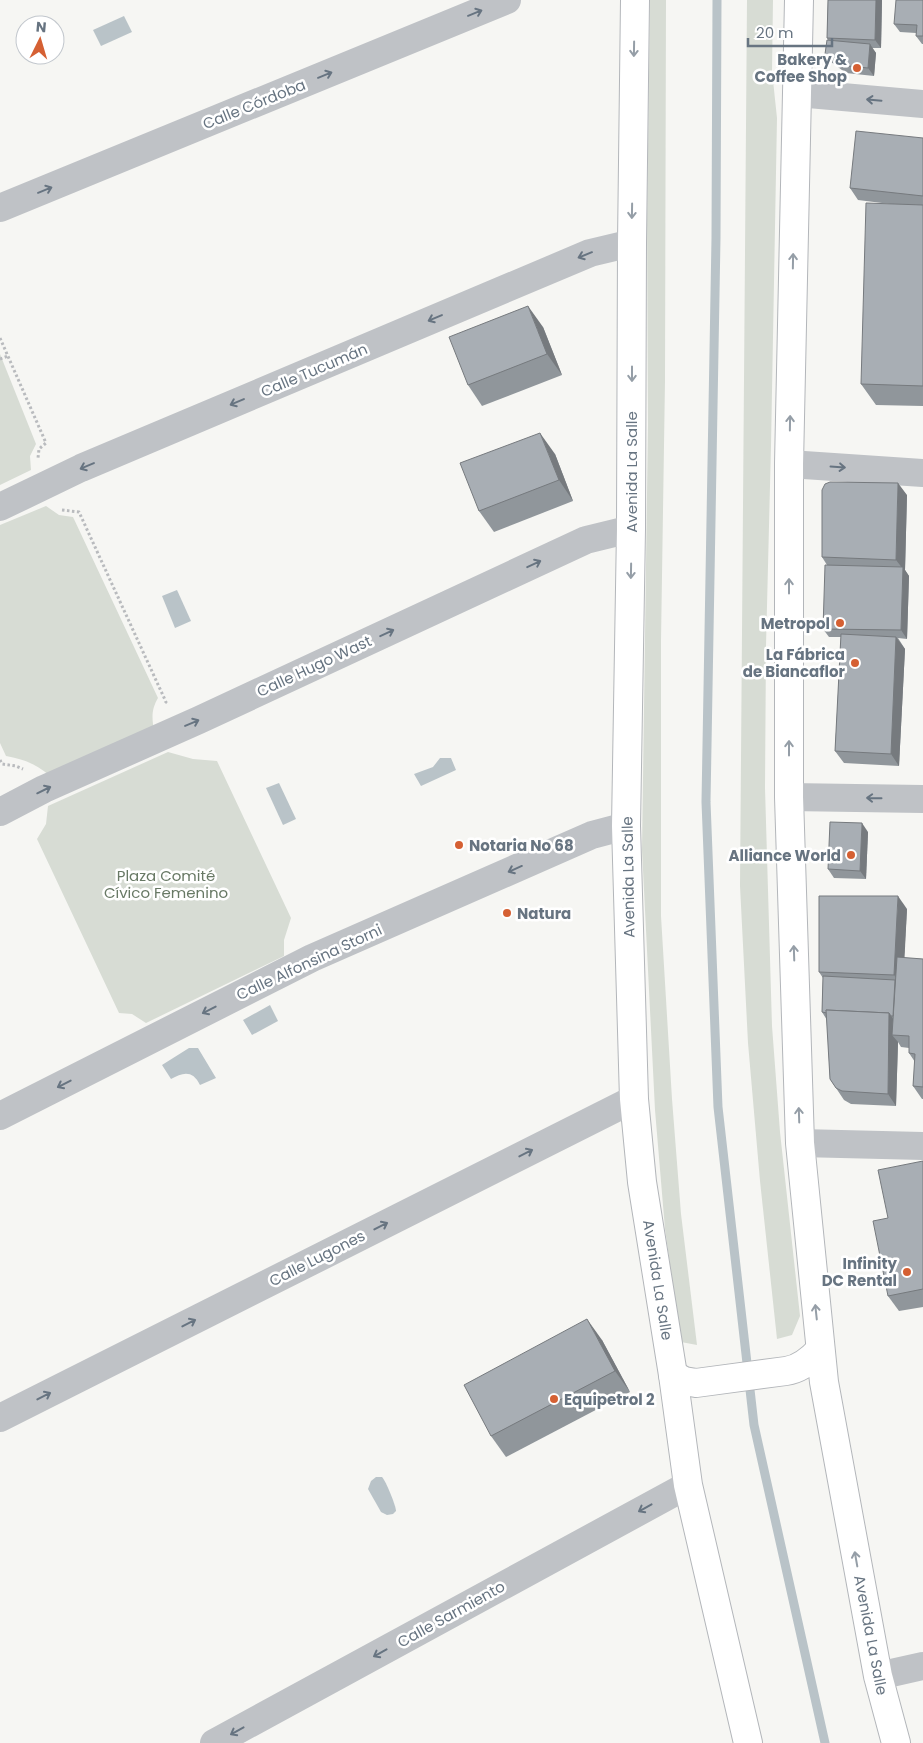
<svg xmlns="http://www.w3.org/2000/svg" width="923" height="1743" viewBox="0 0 923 1743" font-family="Poppins,sans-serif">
<rect width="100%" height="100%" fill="#f6f6f3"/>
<!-- green -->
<g fill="#d7dcd4">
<polygon points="650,0 666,0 665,381 661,641 661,916 672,1099 681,1214 697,1345 681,1342 665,1229 655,1110 642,850 648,424 647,221"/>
<polygon points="747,0 773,0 772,71 777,118 771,446 766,646 765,788 772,1026 780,1132 800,1316 792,1335 777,1339 760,1181 748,1043 740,886"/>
<polygon points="0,354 36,444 30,456 31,470 0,485"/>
<path d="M46,506L59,515L73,517L158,698C151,710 152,718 154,731L49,775C36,764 23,759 6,756L0,743V525Z"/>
<polygon points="168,752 193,759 217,761 291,918 284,940 284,956 146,1023 132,1014 119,1013 37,839 46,824 48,806"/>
</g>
<!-- water -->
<g fill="#b9c3c8">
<polygon points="124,16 132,32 101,46 93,30"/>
<polygon points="177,590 191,621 175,628 162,596"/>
<polygon points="440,758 451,758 456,770 421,786 414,774 433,767"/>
<polygon points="279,783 296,819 283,825 266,788"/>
<polygon points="270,1005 278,1021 252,1035 243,1020"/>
<path d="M189,1048H198L216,1078L200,1085C193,1070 183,1072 171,1079L162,1065Z"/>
<path d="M376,1477H382C386,1481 396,1506 396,1511L393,1514L387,1515L381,1512L368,1489L371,1481Z"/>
</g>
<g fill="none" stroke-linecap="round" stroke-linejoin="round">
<!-- stream -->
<polyline stroke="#b9c3c8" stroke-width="9" points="717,0 716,238 706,802 718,1107 754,1425 825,1743"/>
<defs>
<g id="major">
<polyline points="635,0 632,243 631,529 626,826 634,1099 642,1182 673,1375 688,1485 748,1743"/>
<polyline points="799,0 789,464 789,797 800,1143 824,1382 878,1676 896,1743"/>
<path d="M673,1375L684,1381L696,1383L786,1371C800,1369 810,1361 820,1350"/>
</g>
</defs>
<!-- major casing -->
<use href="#major" stroke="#b3b6ba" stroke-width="30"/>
<!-- path -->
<g stroke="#b9bbbe" stroke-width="3" stroke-dasharray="2.5 2.5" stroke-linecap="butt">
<polyline points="0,338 46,443 39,449 38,458"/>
<polyline points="0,359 8,356"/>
<polyline points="62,510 79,512 166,702 164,704"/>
<polyline points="0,760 2,764 16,766 23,769"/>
</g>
<!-- minor -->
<g stroke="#bfc2c6" stroke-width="28">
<polyline points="797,93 923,104"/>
<polyline points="0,208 507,0"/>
<polyline points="789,464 923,473"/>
<polyline points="0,507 81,468 590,253 632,243"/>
<polyline points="789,797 923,799"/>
<polyline points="0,812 44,789 199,720 586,540 631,529"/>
<polyline points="0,1116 312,958 592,835 626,826"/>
<polyline points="800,1143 923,1146"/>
<polyline points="0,1418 634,1099"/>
<polyline points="878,1676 923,1666"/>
<polyline points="214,1743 688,1485"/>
</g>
<!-- major -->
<use href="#major" stroke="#fff" stroke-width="28"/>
</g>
<!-- wall -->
<g fill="#90969b">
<polygon points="828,0 882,0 881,48 872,48 876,53 874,76 846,73 831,62 825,54 828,40 827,38"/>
<polygon points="923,0 923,44 922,44 916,36 916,33 900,32 894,24"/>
<polygon points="923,138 923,406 876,405 861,384 890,204 858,200 850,188"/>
<polygon points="543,327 562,375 482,406 468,385"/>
<polygon points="555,454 573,501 494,532 479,511"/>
<polygon points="907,495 905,570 909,576 907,639 898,638 905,649 899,766 844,763 835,751 841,637 829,637 823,629 827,565 822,557"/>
<polygon points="868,832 866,879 834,878 828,869"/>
<polygon points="907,909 904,958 923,959 923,1099 922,1099 913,1086 915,1062 909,1053 909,1048 901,1047 898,1042 896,1106 851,1104 844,1100 830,1079 827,1020 822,1012 823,978 819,972"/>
<polygon points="923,1161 923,1307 899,1311 888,1296 888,1218"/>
<polygon points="602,1340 630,1392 506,1457 491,1436"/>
</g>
<!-- shaded-wall -->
<g fill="#767a7e">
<polygon points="876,0 882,0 881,48 875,40"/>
<polygon points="870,44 876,53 874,76 868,68"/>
<polygon points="528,306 543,327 562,375 547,354"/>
<polygon points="540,433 555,454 573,501 559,480"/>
<polygon points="898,483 907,495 905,570 909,576 907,639 901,630 903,569 896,560"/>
<polygon points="896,637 905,649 899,766 891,754"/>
<polygon points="862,823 868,832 866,879 860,871"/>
<polygon points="898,896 907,909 903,987 894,975"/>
<polygon points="889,1013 898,1026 892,1035 898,1042 896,1106 888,1094"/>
<polygon points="587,1319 602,1340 630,1392 615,1371"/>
</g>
<!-- building -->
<g fill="#a8aeb4" stroke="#767a7e">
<polygon points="828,0 876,0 875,40 827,38"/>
<polygon points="896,0 923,0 923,36 916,36 917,25 894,24"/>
<polygon points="827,40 870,44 868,68 840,65 825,54"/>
<polygon points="856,131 923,138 923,196 850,188"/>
<polygon points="866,203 923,205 923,386 861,384"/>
<polygon points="528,306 547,354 468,385 449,337"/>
<polygon points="540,433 559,480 479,511 460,463"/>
<polygon points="830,482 898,483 896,560 822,557 822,490 825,484"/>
<polygon points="825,565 903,567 901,630 823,629"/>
<polygon points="841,634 896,637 891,754 835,751"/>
<polygon points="830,822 862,823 860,871 828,869"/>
<polygon points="819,896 898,896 894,975 819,972"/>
<polygon points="897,957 923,959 923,1087 913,1086 915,1054 909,1053 909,1036 892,1035"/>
<polygon points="823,976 895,980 893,1016 891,1016 889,1013 826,1010 827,1013 822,1012"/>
<polygon points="826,1010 889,1013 888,1094 842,1091 836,1088 830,1079"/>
<polygon points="923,1161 923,1289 888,1296 873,1221 888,1218 878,1170"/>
<polygon points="587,1319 615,1371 491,1436 464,1385"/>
</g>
<!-- one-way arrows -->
<defs><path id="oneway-shaft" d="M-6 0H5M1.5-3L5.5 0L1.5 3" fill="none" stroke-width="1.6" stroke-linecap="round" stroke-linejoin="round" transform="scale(1.25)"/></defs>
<g stroke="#677481">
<use href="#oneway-shaft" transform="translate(475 13) rotate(-22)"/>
<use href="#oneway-shaft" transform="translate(325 75) rotate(-22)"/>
<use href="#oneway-shaft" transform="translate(874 100) rotate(-175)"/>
<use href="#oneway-shaft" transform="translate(45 190) rotate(-22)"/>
<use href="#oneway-shaft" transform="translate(585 255) rotate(158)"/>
<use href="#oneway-shaft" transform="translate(435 318) rotate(157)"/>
<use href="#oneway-shaft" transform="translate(237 402) rotate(157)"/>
<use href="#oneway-shaft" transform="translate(87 466) rotate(157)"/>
<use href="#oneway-shaft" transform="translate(838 467) rotate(4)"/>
<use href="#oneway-shaft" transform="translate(534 564) rotate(-25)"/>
<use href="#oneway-shaft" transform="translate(387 633) rotate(-25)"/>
<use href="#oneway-shaft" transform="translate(192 723) rotate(-23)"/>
<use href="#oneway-shaft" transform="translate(44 790) rotate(-26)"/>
<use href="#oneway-shaft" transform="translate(874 798) rotate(-179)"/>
<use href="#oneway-shaft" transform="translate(515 869) rotate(156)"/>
<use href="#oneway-shaft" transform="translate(209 1010) rotate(153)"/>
<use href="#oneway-shaft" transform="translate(64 1084) rotate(153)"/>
<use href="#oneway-shaft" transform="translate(526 1153) rotate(-27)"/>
<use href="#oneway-shaft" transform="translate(381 1226) rotate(-27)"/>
<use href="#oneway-shaft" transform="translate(189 1323) rotate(-27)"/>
<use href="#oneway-shaft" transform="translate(44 1396) rotate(-27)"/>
<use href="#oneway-shaft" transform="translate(645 1508) rotate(151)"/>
<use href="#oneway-shaft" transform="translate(380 1653) rotate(151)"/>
<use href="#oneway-shaft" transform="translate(237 1731) rotate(151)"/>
</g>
<g stroke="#959ea7">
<use href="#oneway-shaft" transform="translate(634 49) rotate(91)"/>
<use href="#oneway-shaft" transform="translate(632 211) rotate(91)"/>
<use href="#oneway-shaft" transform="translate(793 261) rotate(-89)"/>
<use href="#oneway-shaft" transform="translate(632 374) rotate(90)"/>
<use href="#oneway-shaft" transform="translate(790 423) rotate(-89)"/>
<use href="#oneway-shaft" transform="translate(631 571) rotate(91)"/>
<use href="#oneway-shaft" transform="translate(789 586) rotate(-90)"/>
<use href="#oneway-shaft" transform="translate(789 748) rotate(-90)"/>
<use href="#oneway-shaft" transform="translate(794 953) rotate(-92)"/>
<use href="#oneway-shaft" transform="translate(799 1115) rotate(-92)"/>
<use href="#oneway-shaft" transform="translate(816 1312) rotate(-96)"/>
<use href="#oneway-shaft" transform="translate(856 1559) rotate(-100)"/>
</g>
<!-- markers -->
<g fill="#d56033" stroke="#fff" stroke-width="2">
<circle cx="857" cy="68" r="5"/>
<circle cx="840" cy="623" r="5"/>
<circle cx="855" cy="663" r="5"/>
<circle cx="459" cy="845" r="5"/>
<circle cx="851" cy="855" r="5"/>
<circle cx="507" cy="913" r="5"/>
<circle cx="907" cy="1272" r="5"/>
<circle cx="554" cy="1399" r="5"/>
</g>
<g text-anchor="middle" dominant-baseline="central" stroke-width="5" stroke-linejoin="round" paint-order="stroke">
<!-- poi labels -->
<g font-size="15" font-weight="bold" fill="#677481" stroke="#fff" text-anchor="end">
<text x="847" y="59">Bakery &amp;<tspan x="847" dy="17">Coffee Shop</tspan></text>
<text x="830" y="623">Metropol</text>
<text x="845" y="654">La Fábrica<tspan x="845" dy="17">de Biancaflor</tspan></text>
<text x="469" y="845" text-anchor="start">Notaria No 68</text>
<text x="841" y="855">Alliance World</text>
<text x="517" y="913" text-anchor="start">Natura</text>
<text x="897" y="1263">Infinity<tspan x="897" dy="17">DC Rental</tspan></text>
<text x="564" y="1399" text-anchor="start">Equipetrol 2</text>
</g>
<!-- street labels -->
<g font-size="15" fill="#677481" stroke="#fff">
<text transform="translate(254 104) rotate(-22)">Calle Córdoba</text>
<text transform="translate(314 370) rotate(-23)">Calle Tucumán</text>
<text transform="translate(631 472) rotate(-90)">Avenida La Salle</text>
<text transform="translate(314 666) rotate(-25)">Calle Hugo Wast</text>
<text transform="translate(628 877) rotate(-91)">Avenida La Salle</text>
<text transform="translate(309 962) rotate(-25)">Calle Alfonsina Storni</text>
<text transform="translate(317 1258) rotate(-27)">Calle Lugones</text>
<text transform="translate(658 1280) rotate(81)">Avenida La Salle</text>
<text transform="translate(451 1614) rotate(-29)">Calle Sarmiento</text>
<text transform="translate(871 1635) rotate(79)">Avenida La Salle</text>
</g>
<!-- park labels -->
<g font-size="15" fill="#687965" stroke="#fff">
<text x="166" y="875">Plaza Comité<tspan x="166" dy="17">Cívico Femenino</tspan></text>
</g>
</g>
<!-- north arrow -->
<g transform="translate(40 40) rotate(5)"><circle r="24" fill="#ffffff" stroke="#c2c7cd"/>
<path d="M0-4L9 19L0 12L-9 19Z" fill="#d56033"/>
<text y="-8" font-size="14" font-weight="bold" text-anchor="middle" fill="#677481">N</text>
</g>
<!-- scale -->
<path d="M748 38v8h84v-8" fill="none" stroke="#677481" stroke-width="2.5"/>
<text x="756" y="38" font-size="15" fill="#677481" stroke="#ffffff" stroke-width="4" paint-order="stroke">20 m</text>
</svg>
